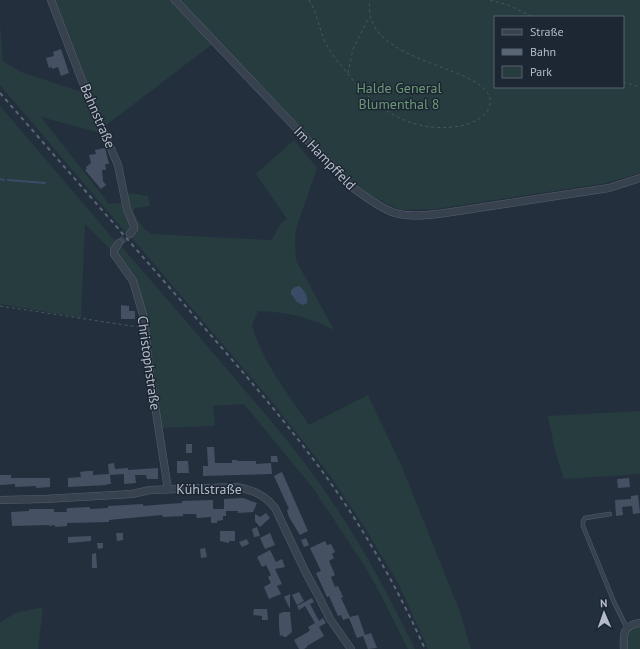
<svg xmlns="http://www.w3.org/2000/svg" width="640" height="649" viewBox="0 0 640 649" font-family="'PT Sans',sans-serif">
<rect width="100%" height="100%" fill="#242f3e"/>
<!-- green -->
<g fill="#263c3f" fill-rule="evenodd">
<path d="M52,0H640V173L607,183L436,209L400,210L353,187L214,43L105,126ZM495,17H623V87H495Z"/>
<polygon points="0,25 3,61 21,72 85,93 104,134 41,117 109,204 124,202 131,228 126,233 0,85"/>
<polygon points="0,106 116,242 112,251 85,224 81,318 0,304"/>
<path d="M294,140L317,168L296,229L295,240L296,260L334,330C311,317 284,312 258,311L252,325C262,362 288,393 309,425L368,395L402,467L460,612L471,649H428L399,585L365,528L331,477L273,403L130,236L133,233L125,193C130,192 141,196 148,196L150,206L135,208L133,212L144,229L152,234L271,240C279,232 275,225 287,219L256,174Z"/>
<path d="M120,245C163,294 206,344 248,394C273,423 298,453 320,484C357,536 387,591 415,649H408L382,597L364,565L313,488L244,404L213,406L215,426L160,428L140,304L116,254Z"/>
<polygon points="640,411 640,474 564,479 555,451 548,416"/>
<polygon points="43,607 38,649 0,649 0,623 15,613"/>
<polygon points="640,625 640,649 625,649 629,630"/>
</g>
<!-- water -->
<path fill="#394c67" d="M299,286C305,291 308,295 307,303L303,305L297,302L291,294V290L295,287Z"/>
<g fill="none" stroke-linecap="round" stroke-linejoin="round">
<!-- stream -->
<g stroke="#394c67" stroke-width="2">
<polyline points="0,179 4,180"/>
<polyline points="8,180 45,183"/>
</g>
</g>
<!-- building -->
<g fill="#455162">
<polygon points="61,49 69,73 61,76 58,67 52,69 52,67 49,68 46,58 54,56 53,52"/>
<polygon points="105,148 109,164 105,164 106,170 102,170 103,181 106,185 101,189 85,170 87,169 86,167 91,163 89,155 96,154 95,150"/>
<polygon points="121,305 129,306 129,311 135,311 135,319 121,319"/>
<rect x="186" y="444" width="6" height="9"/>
<polygon points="207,447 214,447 215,463 232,463 232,460 237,460 237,461 256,461 256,464 271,463 272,474 203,476 203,466 208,466"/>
<polygon points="271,456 277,456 278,462 271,462"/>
<polygon points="177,461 188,461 189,473 177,473"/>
<polygon points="114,463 115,469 128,468 128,470 158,468 158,479 147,479 146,475 135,475 136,483 124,484 124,474 110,475 111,484 107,484 107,485 68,487 68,478 81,477 80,472 87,471 93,471 93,475 109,474 108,464"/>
<polygon points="282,472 308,531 300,535 289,517 287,510 289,509 274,476"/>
<polygon points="0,475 11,475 11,478 50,478 50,487 36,488 36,486 15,487 15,484 0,485"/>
<polygon points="629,478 630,487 618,488 617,479"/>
<polygon points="638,495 640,513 633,514 632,506 622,507 623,515 616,516 615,500 631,499 631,496"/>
<polygon points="243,498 257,503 253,512 238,513 238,511 226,511 226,516 223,516 223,520 217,521 217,523 211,523 211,517 197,518 196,514 183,514 183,516 163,517 162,515 119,519 109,520 109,522 67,523 67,526 55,527 55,525 49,526 49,525 12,526 11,512 29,511 29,509 54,509 54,512 67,512 66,509 69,508 90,507 90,509 108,508 108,506 143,504 143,506 167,504 182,503 182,501 213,500 213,509 224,509 224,499"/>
<polygon points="266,513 270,518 260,527 255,521 255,514 260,517"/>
<polygon points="257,527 260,536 254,537 252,529"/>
<polygon points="220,531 235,531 235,541 229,541 229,543 220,541"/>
<polygon points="116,533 123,533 123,540 117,541"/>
<polygon points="270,533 275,545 265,549 260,538"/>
<polygon points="91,536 91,541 68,543 68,537"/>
<polygon points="306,538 309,545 304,547 301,540"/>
<polygon points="247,539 249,544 242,547 239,542"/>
<polygon points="325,541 327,545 331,544 335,552 332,554 334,558 329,561 335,575 331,577 335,587 338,586 343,597 341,598 350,617 358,615 365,635 371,633 377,648 368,649 363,636 357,638 349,618 343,620 341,615 338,616 329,596 327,597 316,573 321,571 310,548"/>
<polygon points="97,543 103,543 103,548 98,549"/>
<polygon points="205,548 207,557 201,558 200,549"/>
<polygon points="270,550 276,562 282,559 285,567 275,569 282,584 277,586 281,594 269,599 264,587 271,583 268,577 271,575 266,565 262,567 257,557"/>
<polygon points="96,553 97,568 92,568 92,554"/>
<polygon points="299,592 304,601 297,605 292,595"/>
<polygon points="290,594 290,609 284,597"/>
<polygon points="312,598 314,602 310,604 319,621 323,618 326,623 319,627 324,636 307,646 307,647 304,649 299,649 294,640 308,632 310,630 308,627 315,623 305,606 299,610 297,606"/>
<polygon points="254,609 267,609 268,620 262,620 262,616 253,615"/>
<polygon points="283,612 290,612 292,632 286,637 284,637 282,635 280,636 279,627 279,614"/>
</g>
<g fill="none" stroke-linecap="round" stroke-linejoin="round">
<!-- street-tunnel -->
<polyline stroke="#3a4453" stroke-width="7" stroke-dasharray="7 3.5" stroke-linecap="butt" points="119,243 130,234"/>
<defs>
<polyline id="lane" points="610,514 585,518 583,521 583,526 614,602 627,628"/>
<g id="street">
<polyline points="51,0 83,83 118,165 127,209 134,226 134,229 130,234"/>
<path d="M175,0L352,187C364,196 378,206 392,212C409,218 428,215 445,213L609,188L640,178"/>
<polyline points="119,243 114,250 114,254 133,281 144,318 149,367 168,489"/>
<path d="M0,500L45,499L132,494L150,490L237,487C253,490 265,495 275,508L306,573L319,597L330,619L351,649"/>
<path d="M624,649C623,634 623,625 640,623"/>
</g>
</defs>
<!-- lane casing -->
<use href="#lane" stroke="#565f6c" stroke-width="4.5"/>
<!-- street casing -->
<use href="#street" stroke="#565f6c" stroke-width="8"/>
<!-- path -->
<g stroke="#44595c" stroke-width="1" stroke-dasharray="3 3" stroke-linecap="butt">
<path d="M309,0C317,13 319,28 325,42C331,54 340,64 348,74C376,110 412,134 460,126C471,124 488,117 490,104C496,64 359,67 370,0"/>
<polyline points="490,0 508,5 533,17"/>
<polyline points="348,73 353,49 369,17"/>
<polyline points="623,82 640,87"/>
<polyline points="0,306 138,327"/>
</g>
<!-- lane -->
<use href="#lane" stroke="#38414e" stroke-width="3.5"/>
<!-- street -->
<use href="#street" stroke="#38414e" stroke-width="7"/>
<!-- rail -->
<path stroke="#5a6575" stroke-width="2" stroke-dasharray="4 4" stroke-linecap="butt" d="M0,93C61,163 122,233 183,303C226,353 270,402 310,455C356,515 394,580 425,649"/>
</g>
<g text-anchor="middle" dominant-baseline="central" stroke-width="3" stroke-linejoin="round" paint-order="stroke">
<!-- park labels -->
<g font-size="14" fill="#6b9a76" stroke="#1d2633">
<text x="399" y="88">Halde General<tspan x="399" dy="16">Blumenthal 8</tspan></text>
</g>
<!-- street labels -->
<g font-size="14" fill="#b4bcc9" stroke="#1d2633">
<text transform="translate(98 116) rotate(67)">Bahnstraße</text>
<text transform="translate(325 158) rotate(46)">Im Hampffeld</text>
<text transform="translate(149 363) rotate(82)">Christophstraße</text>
<text x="209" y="489">Kühlstraße</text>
</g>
</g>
<!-- legend -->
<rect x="494" y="16" width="130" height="72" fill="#1d2633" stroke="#59626f"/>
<rect x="502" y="29" width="20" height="6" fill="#38414e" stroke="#59626f"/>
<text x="530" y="36" font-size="12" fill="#b4bcc9">Straße</text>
<rect x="502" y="49" width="20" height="6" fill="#5a6575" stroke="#59626f"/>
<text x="530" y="56" font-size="12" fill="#b4bcc9">Bahn</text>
<rect x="502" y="66" width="20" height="12" fill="#263c3f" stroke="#59626f"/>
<text x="530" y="76" font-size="12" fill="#b4bcc9">Park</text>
<!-- north arrow -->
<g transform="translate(604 613) rotate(358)" stroke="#1d2633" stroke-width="3" paint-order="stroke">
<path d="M0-3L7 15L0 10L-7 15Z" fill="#b4bcc9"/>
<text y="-6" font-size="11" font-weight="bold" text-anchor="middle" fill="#b4bcc9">N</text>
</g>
</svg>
